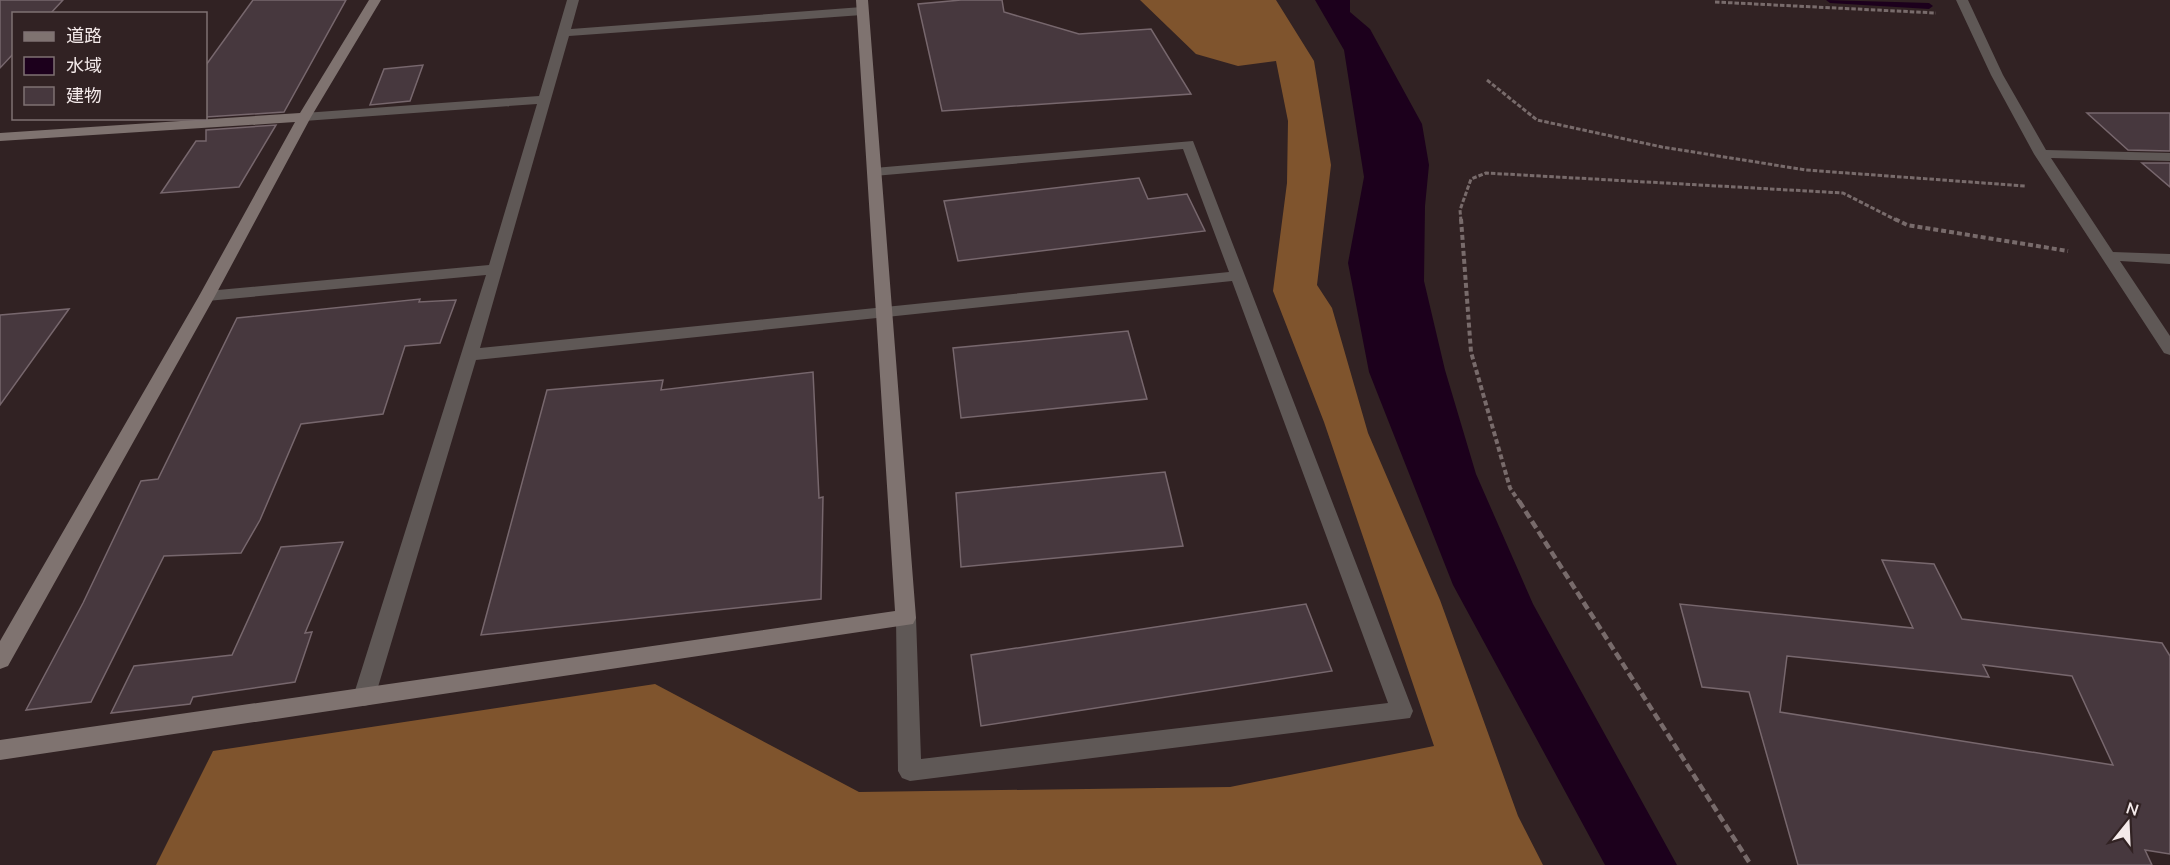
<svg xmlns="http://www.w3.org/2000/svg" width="2170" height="865" viewBox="0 0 2170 865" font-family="'Nunito Sans','Noto Sans JP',sans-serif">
<rect width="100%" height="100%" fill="#312223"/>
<!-- forest -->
<polygon fill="#7f542d" points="1140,0 1276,0 1314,61 1331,165 1317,285 1332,308 1368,433 1440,600 1518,816 1543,865 156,865 213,751 655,684 859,792 1230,787 1434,746 1324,422 1273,291 1287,183 1288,121 1276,61 1238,66 1196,54"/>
<!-- water -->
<polygon fill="#1c001c" points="1315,0 1350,0 1350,12 1370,29 1422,124 1429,165 1425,206 1424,281 1445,370 1476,474 1533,604 1677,865 1605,865 1453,585 1369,372 1348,263 1364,177 1344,50"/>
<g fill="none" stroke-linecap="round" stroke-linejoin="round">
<!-- stream -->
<polygon fill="#1c001c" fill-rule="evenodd" points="1826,0 1929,3 1933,6 1929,9 1830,3"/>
</g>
<!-- building -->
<g fill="#47383e" stroke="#77676d" stroke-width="1.5" fill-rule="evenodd">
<polygon points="0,0 63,0 50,14 14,14 14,53 0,68"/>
<polygon points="253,0 346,0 284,112 206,117 206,65"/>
<polygon points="961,0 1002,0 1004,12 1079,34 1151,29 1191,94 942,111 918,4"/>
<polygon points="423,65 410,101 370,105 384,69"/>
<polygon points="2087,113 2170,113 2170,151 2128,150"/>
<polygon points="276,125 239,187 161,193 196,141 206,141 206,130"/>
<polygon points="2142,163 2170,163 2170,187"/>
<polygon points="1139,178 1148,199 1187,194 1205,231 958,261 944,201"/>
<polygon points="420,299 419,302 456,300 440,343 405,346 383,414 301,424 260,520 241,553 164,556 91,702 26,710 83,603 141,481 158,479 237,318"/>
<polygon points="69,309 0,405 0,315"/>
<polygon points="1128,331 1147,399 961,418 953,348"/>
<polygon points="813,372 819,498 823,497 821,599 481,635 547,390 663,380 661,390"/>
<polygon points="1165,472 1183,546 961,567 956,493"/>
<polygon points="343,542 305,633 312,632 295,682 193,697 190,704 111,713 134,666 232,655 281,547"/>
<path d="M1882,560L1934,564L1962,619L2162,643L2170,656V854L2145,850L2152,865H1798L1749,692L1702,687L1680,604L1913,628ZM1787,656L1989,677L1983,665L2072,676L2113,765L1780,712Z"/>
<polygon points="1306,604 1332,671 981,726 971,655"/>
</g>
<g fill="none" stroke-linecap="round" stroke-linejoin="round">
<!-- path-far2 -->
<g stroke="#786b6b" stroke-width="3" stroke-dasharray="4.5 2" stroke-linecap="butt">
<polyline points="1715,2 1936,13"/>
<polyline points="1487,80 1537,120 1662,147 1806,170 2025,186"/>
<polyline points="1461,221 1460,210 1471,179 1486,173 1843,193 1898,221"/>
</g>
<!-- path-far1 -->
<g stroke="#786b6b" stroke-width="4" stroke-dasharray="5 3" stroke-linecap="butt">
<polyline points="1461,219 1471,352 1510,488 1520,503"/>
<polyline points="1895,219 1907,225 2068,251"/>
</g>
<!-- path -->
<polyline stroke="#786b6b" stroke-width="4.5" stroke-dasharray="8 4" stroke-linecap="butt" points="1519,501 1751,865"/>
<!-- lane -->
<polygon fill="#5f5856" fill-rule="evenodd" points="567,0 579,0 571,29 862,7 868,11 862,15 569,36 480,348 1229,272 1183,149 874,176 867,172 874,168 1193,141 1413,711 1410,718 910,781 902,778 898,771 896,618 899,612 906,610 913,612 916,618 921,759 1388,703 1232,281 476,360 375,697 372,704 364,706 356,704 353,697 486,275 207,301 199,296 207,291 489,265 537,104 304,121 297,117 304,113 539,96"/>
<!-- street -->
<polygon fill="#5f5856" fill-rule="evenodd" points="1956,0 1968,0 2003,75 2046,150 2170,153 2170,161 2051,158 2113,252 2170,254 2170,264 2120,261 2170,336 2170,355 2164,353 2034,154 1991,75"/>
<!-- secondary -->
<g fill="#7f7370" fill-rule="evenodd">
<polygon points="369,0 381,0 311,117 215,296 8,666 0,669 0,641 199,296 295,122 0,141 0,133 300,113"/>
<polygon points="856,0 868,0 916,618 913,624 0,760 0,740 895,611"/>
</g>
</g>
<!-- legend -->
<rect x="12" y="12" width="195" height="108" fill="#312223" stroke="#7f7273" stroke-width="1.5"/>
<rect x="24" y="32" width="30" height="9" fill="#7f7370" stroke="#7f7273" stroke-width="1.5"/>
<text x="66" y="42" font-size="18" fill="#f4eaea">道路</text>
<rect x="24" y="57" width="30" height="18" fill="#1c001c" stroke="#7f7273" stroke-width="1.5"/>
<text x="66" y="72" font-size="18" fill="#f4eaea">水域</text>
<rect x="24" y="87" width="30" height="18" fill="#47383e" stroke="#7f7273" stroke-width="1.5"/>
<text x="66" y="102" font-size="18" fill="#f4eaea">建物</text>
<!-- north arrow -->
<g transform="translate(2128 823) rotate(18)" stroke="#312223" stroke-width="4.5" paint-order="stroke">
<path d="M0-4.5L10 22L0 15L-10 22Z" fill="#f4eaea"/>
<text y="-9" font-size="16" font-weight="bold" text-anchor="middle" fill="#f4eaea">N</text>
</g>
</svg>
